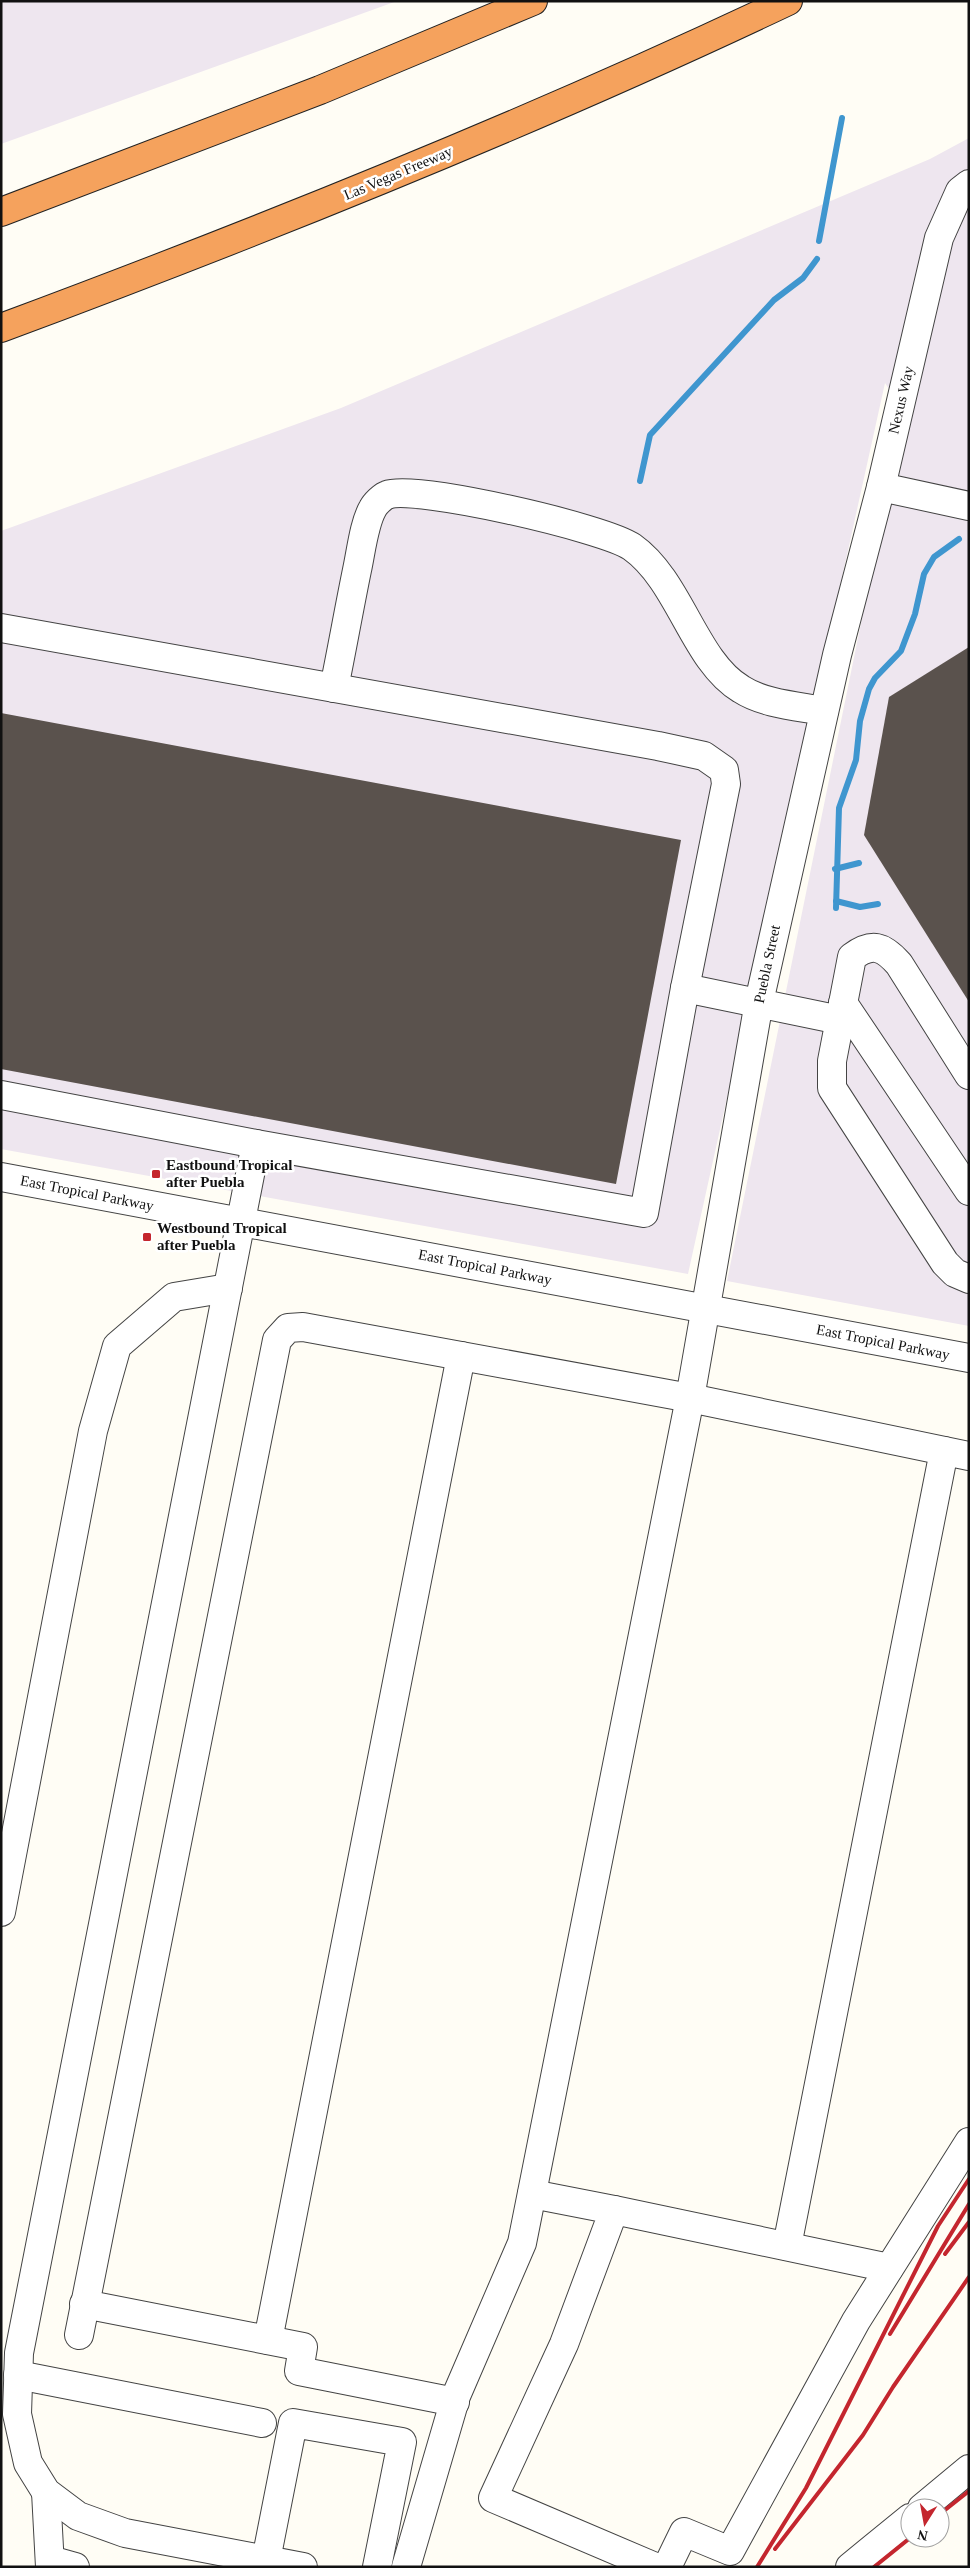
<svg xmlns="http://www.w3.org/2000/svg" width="970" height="2568" viewBox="0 0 970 2568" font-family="'Times New Roman',serif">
<rect width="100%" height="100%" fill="#fffdf5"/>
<!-- industrial -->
<g fill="#eee6ef">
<polygon points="1,1 397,1 1,144"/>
<polygon points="969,138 969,1326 727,1281 904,412 885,383 688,1274 1,1149 1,531 341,408 930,159"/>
</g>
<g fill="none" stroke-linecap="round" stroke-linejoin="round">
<!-- stream -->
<g stroke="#3f96cf" stroke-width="6">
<polyline points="819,241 842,118"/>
<polyline points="640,481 650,435 774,300 803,278 817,259"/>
<polyline points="835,869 859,863"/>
<polyline points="836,901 860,907 878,904"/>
<polyline points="836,908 839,808 856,760 860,721 869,689 875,678 901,651 915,614 924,574 934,557 959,539"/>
</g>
</g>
<!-- building -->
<g fill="#5a524d">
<polygon points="969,647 969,1002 864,835 889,697"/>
<polygon points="1,713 681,840 616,1184 1,1069"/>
</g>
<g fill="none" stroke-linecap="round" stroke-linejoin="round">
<defs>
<g id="minor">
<polyline points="881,487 969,506"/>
<polyline points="1,628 658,746 704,756 724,770 726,784 685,988 644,1213 256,1144 1,1095"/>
<path d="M334,688C342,649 349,609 357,570C361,552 364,523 373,508C375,504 383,496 387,495C414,484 605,528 632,547C680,581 694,661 741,689C764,704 797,706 824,711"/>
<polyline points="685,988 840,1020"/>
<polyline points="843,1003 969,1191"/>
<path d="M969,1075L899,964C883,946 872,942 852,957L832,1061V1088L945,1263L955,1273L969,1279"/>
<polyline points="256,1144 19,2353 17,2414 28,2463 46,2492 78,2516 125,2533 303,2567"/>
<polyline points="1,1177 969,1358"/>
<polyline points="1,1912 93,1431 117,1346 174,1297 228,1288"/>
<polyline points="532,2194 614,2210 564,2344 493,2498 655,2567"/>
<polyline points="614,2210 889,2268"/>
<polyline points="787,2246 944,1451"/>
<polyline points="84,2304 303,2347 299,2371 455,2402"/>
<polyline points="79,2335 277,1340 288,1328 303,1327 690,1398 969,1456"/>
<polyline points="268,2340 461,1356"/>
<polyline points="18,2375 262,2423"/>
<polyline points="46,2492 50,2567"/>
<polyline points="922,2508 969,2469"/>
<polyline points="50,2560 75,2567"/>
<polyline points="266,2560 293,2423 402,2442 377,2567"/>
<polyline points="406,2567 456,2396 522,2243 690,1398 759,1002 837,655 881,487 939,238 960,191 969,184"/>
<polyline points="667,2567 684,2532 730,2551 856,2321 969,2142"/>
<polyline points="850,2567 910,2518"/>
</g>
<g id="highway">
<polyline points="1,212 320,90 533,1"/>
<path d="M1,328C267,229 531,123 788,1"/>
</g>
</defs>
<!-- minor casing -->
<use href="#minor" stroke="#444" stroke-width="30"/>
<!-- highway casing -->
<use href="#highway" stroke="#222" stroke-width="30"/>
<!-- minor -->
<use href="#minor" stroke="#fff" stroke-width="28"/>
<!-- highway -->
<use href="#highway" stroke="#f5a25d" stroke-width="28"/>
<!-- rail -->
<g stroke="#c4262e" stroke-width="4">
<polyline points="945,2254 969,2222"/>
<polyline points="890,2334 969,2204"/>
<polyline points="940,2514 969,2491"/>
<polyline points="775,2549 863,2435 893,2387 969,2277"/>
<polyline points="757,2567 806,2488 938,2226 969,2179"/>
<polyline points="874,2567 910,2538"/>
</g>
</g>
<!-- markers -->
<g fill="#c4262e" stroke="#fff" stroke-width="2">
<rect x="151" y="1169" width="10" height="10" rx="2.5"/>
<rect x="142" y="1232" width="10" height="10" rx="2.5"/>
</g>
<g text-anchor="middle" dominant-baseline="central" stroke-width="5" stroke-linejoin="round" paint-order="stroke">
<!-- street labels -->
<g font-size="15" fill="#111" stroke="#fff">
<text transform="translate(398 173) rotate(-23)">Las Vegas Freeway</text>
<text transform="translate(901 400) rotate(-77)">Nexus Way</text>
<text transform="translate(767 964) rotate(-78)">Puebla Street</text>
<text transform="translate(87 1193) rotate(11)">East Tropical Parkway</text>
<text transform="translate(485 1267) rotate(11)">East Tropical Parkway</text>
<text transform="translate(883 1342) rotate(11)">East Tropical Parkway</text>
</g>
<!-- poi labels -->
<g font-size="15" font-weight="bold" fill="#111" stroke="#fff" text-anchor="start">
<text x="166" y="1165">Eastbound Tropical<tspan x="166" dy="17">after Puebla</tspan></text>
<text x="157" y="1228">Westbound Tropical<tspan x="157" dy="17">after Puebla</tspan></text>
</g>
</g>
<!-- border -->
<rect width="970" height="2568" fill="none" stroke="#111111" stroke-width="5"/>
<!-- north arrow -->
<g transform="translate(925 2523) rotate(191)"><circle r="24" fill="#ffffff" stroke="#a0a0a0"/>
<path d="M0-4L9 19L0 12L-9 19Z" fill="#c4262e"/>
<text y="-8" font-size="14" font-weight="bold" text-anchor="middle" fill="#111111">N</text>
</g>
</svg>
